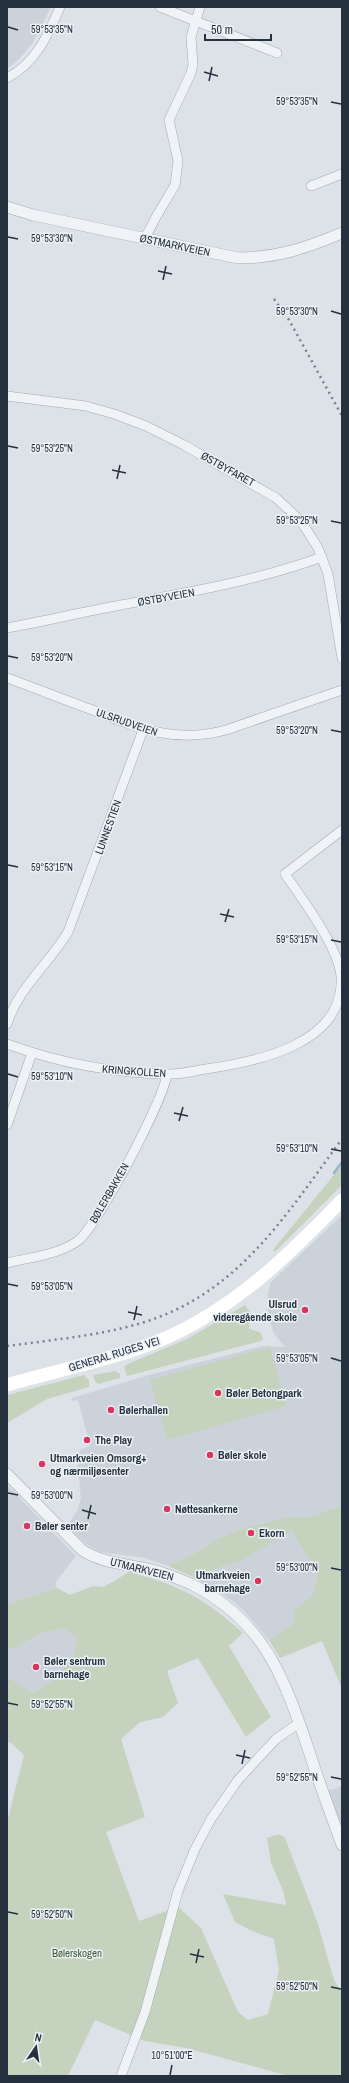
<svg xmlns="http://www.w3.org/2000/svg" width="349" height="2083" viewBox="0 0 349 2083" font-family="'Archivo Narrow',sans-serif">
<rect width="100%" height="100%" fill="#dde2e8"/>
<!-- built -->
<g fill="#cbd2da">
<polygon points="7,7 51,7 32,44 19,59 7,69"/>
<polygon points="342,1215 342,1505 310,1517 288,1517 242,1529 216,1539 205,1548 168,1566 145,1558 100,1552 86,1544 67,1526 78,1509 81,1499 77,1457 81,1449 90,1446 78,1400 71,1401 72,1398 145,1376 263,1346 285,1347 274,1334 268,1316 268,1292 271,1282"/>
<polygon points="7,1485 76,1556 55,1583 57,1588 7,1604"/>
<polygon points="292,1529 318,1575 311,1597 294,1610 295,1623 269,1640 244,1611 233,1601 193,1577 244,1559"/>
<polygon points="63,1628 77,1637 74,1659 58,1676 46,1686 32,1693 8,1679 7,1648 16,1648 39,1634"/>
<polygon points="342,1786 342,1831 328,1791"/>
</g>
<!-- green -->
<g fill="#c5d2bd">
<polygon points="342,1165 342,1185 275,1252 273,1250"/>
<polygon points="245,1305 250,1312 249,1329 260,1332 263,1339 261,1341 127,1376 124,1367 128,1364 187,1339"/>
<polygon points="270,1347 286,1406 167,1440 150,1380"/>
<polygon points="116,1371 120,1374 120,1378 98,1384 95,1381 93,1375"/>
<polygon points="84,1375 89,1380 89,1387 47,1399 7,1423 7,1395"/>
<polygon points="342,1505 342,1689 322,1641 280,1658 269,1640 294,1623 294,1610 311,1597 318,1575 292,1530 244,1559 193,1577 168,1566 205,1548 216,1539 242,1529 288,1517 310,1517"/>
<path d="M129,1572C179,1585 204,1598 243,1633L229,1646L271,1717L246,1737L198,1658L167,1671L178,1703L163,1717L140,1722L121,1739L145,1817L106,1832L139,1921L178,1907L201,1928L238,2012L248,2020L268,2014L279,1970L274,1939L250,1930L235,1922L223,1894L286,1905L284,1893L271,1863L267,1838C274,1836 280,1832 285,1838L318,1924L334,1980L342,1993L341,2076H289L186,2048L145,2041L95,2020L68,2076H7V1822L24,1755L11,1743L7,1742V1677L32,1693L46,1686L74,1659L77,1637L63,1628L39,1634L16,1648H7V1604L57,1588L70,1595L93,1586L104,1587Z"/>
</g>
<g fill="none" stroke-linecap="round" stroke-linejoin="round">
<!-- stream -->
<polyline stroke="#95b4cb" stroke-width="2.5" points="334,1173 342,1162"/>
<defs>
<g id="minor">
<polyline points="160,7 277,53"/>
<path d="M7,78C36,63 48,35 60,7"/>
<polyline points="311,186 342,174"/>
<polyline points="145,238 156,217 175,185 178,161 169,120 191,73 193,65 191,37 200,7"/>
<polyline points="7,396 86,406 114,414 146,426 184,445 276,498 301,521 318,548 328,574 342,658"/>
<path d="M7,628C45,621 83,612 121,605C189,592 256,581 322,557"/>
<path d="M7,678C35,688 62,699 90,709C138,728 174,744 226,730L342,690"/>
<path d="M7,1024C18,988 49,964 68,932L143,730"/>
<path d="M7,1044C59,1063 112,1073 167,1074C179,1075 193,1071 206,1069C256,1062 346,1044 341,976C338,946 302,899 285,874L342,830"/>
<polyline points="7,1125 32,1053"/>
<path d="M7,1263C30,1257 59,1255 79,1240C98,1224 164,1100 167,1074"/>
<polyline points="121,2076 145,2012 178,1891 195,1849 211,1819 238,1780 276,1739 299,1723"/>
</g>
<g id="tertiary">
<path d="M7,207L33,215L238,258C277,258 306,248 342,233"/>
<path d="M7,1474L82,1550C102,1563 125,1564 148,1569C163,1572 177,1578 191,1584C265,1621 284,1678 309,1751C319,1783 331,1814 342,1845"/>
</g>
</defs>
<!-- minor casing -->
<use href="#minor" stroke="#a2a9b2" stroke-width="10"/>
<!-- tertiary casing -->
<use href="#tertiary" stroke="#a2a9b2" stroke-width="12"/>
<!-- minor -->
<use href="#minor" stroke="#f0f3f6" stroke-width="9"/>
<!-- tertiary -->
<use href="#tertiary" stroke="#f0f3f6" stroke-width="11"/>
<!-- secondary -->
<path stroke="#fff" stroke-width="13" d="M7,1385C58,1370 112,1360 161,1340C233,1310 289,1255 342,1200"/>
<!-- rail -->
<g stroke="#758393" stroke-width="2.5" stroke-dasharray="2 4" stroke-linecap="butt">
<polyline points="274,299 289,320 342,416"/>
<path d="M7,1346C51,1340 96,1336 138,1324C237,1296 285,1216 342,1139"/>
</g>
</g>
<!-- ticks -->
<path fill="none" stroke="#25313f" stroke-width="1.5" d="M8,27L18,30M204,72L218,76M209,81L212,67M331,102L341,104M8,237L18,239M158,271L172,274M163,280L166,266M331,311L341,314M8,446L18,448M112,470L126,473M117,479L120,465M331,521L341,523M8,656L18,658M331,730L341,732M8,865L18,867M220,914L234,917M225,922L229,909M331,940L341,942M8,1074L18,1077M174,1113L188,1116M179,1121L183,1107M331,1149L341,1151M8,1284L18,1286M128,1312L142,1315M134,1320L137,1306M331,1358L341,1361M8,1493L18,1495M82,1510L96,1514M88,1519L91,1505M331,1568L341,1570M8,1703L18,1705M236,1755L250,1758M242,1764L245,1750M331,1777L341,1779M8,1912L18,1914M190,1954L204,1957M196,1963L199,1949M331,1987L341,1989M170,2075L172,2065"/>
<!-- markers -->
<g fill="#d7375f" stroke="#ecf1f6" stroke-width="1.5">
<circle cx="305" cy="1310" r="4"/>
<circle cx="218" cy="1393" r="4"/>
<circle cx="111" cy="1410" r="4"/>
<circle cx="87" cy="1440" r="4"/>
<circle cx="210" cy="1455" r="4"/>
<circle cx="42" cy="1464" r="4"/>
<circle cx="167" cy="1509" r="4"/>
<circle cx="27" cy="1526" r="4"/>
<circle cx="251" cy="1533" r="4"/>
<circle cx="258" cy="1581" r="4"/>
<circle cx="36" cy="1667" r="4"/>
</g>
<g text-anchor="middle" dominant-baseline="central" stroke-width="3" stroke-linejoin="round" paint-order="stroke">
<!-- street labels -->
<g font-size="11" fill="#25313f" stroke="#ecf1f6">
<text transform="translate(175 245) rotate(12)">ØSTMARKVEIEN</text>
<text transform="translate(228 469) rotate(29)">ØSTBYFARET</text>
<text transform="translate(166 597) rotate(-10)">ØSTBYVEIEN</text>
<text transform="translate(127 722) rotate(19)">ULSRUDVEIEN</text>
<text transform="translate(108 827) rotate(-70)">LUNNESTIEN</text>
<text transform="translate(134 1071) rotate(4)">KRINGKOLLEN</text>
<text transform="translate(109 1193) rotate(-60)">BØLERBAKKEN</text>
<text transform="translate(114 1354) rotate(-17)">GENERAL RUGES VEI</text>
<text transform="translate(142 1569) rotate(14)">UTMARKVEIEN</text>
</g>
<!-- poi labels -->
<g font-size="11" font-weight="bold" fill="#25313f" stroke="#ecf1f6" text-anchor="start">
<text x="297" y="1304" text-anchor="end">Ulsrud<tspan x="297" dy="13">videregående skole</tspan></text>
<text x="226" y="1393">Bøler Betongpark</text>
<text x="119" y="1410">Bølerhallen</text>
<text x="95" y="1440">The Play</text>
<text x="218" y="1455">Bøler skole</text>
<text x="50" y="1458">Utmarkveien Omsorg+<tspan x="50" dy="13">og nærmiljøsenter</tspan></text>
<text x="175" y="1509">Nøttesankerne</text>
<text x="35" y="1526">Bøler senter</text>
<text x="259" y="1533">Ekorn</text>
<text x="250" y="1575" text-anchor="end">Utmarkveien<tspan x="250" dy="13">barnehage</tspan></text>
<text x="44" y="1661">Bøler sentrum<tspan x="44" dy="13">barnehage</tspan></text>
</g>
<!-- park labels -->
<g font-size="11" fill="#3e5c32" stroke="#ecf1f6">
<text x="77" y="1953">Bølerskogen</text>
</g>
</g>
<g font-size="10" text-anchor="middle" fill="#25313f" stroke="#ecf1f6" stroke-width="3" stroke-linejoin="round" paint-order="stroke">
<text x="52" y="33">59°53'35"N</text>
<text x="297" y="105">59°53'35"N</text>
<text x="52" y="242">59°53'30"N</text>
<text x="297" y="315">59°53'30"N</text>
<text x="52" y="452">59°53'25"N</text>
<text x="297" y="524">59°53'25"N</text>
<text x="52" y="661">59°53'20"N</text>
<text x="297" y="734">59°53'20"N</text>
<text x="52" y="871">59°53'15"N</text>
<text x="297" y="943">59°53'15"N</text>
<text x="52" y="1080">59°53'10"N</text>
<text x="297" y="1152">59°53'10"N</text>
<text x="52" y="1290">59°53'05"N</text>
<text x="297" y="1362">59°53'05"N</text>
<text x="52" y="1499">59°53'00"N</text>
<text x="297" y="1571">59°53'00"N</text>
<text x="52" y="1708">59°52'55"N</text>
<text x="297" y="1781">59°52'55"N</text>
<text x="52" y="1918">59°52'50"N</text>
<text x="297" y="1990">59°52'50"N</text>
<text x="172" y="2059">10°51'00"E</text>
</g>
<!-- border -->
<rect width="349" height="2083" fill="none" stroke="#25313f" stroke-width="16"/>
<!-- north arrow -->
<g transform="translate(36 2047) rotate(13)" stroke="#ecf1f6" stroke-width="3" paint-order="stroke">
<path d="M0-3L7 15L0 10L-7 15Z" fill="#25313f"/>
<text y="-6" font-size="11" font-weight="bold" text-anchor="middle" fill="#25313f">N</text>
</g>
<!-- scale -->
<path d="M205 34v6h66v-6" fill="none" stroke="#25313f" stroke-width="2"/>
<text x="211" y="34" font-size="12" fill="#25313f" stroke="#ecf1f6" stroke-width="3" paint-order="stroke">50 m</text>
</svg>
